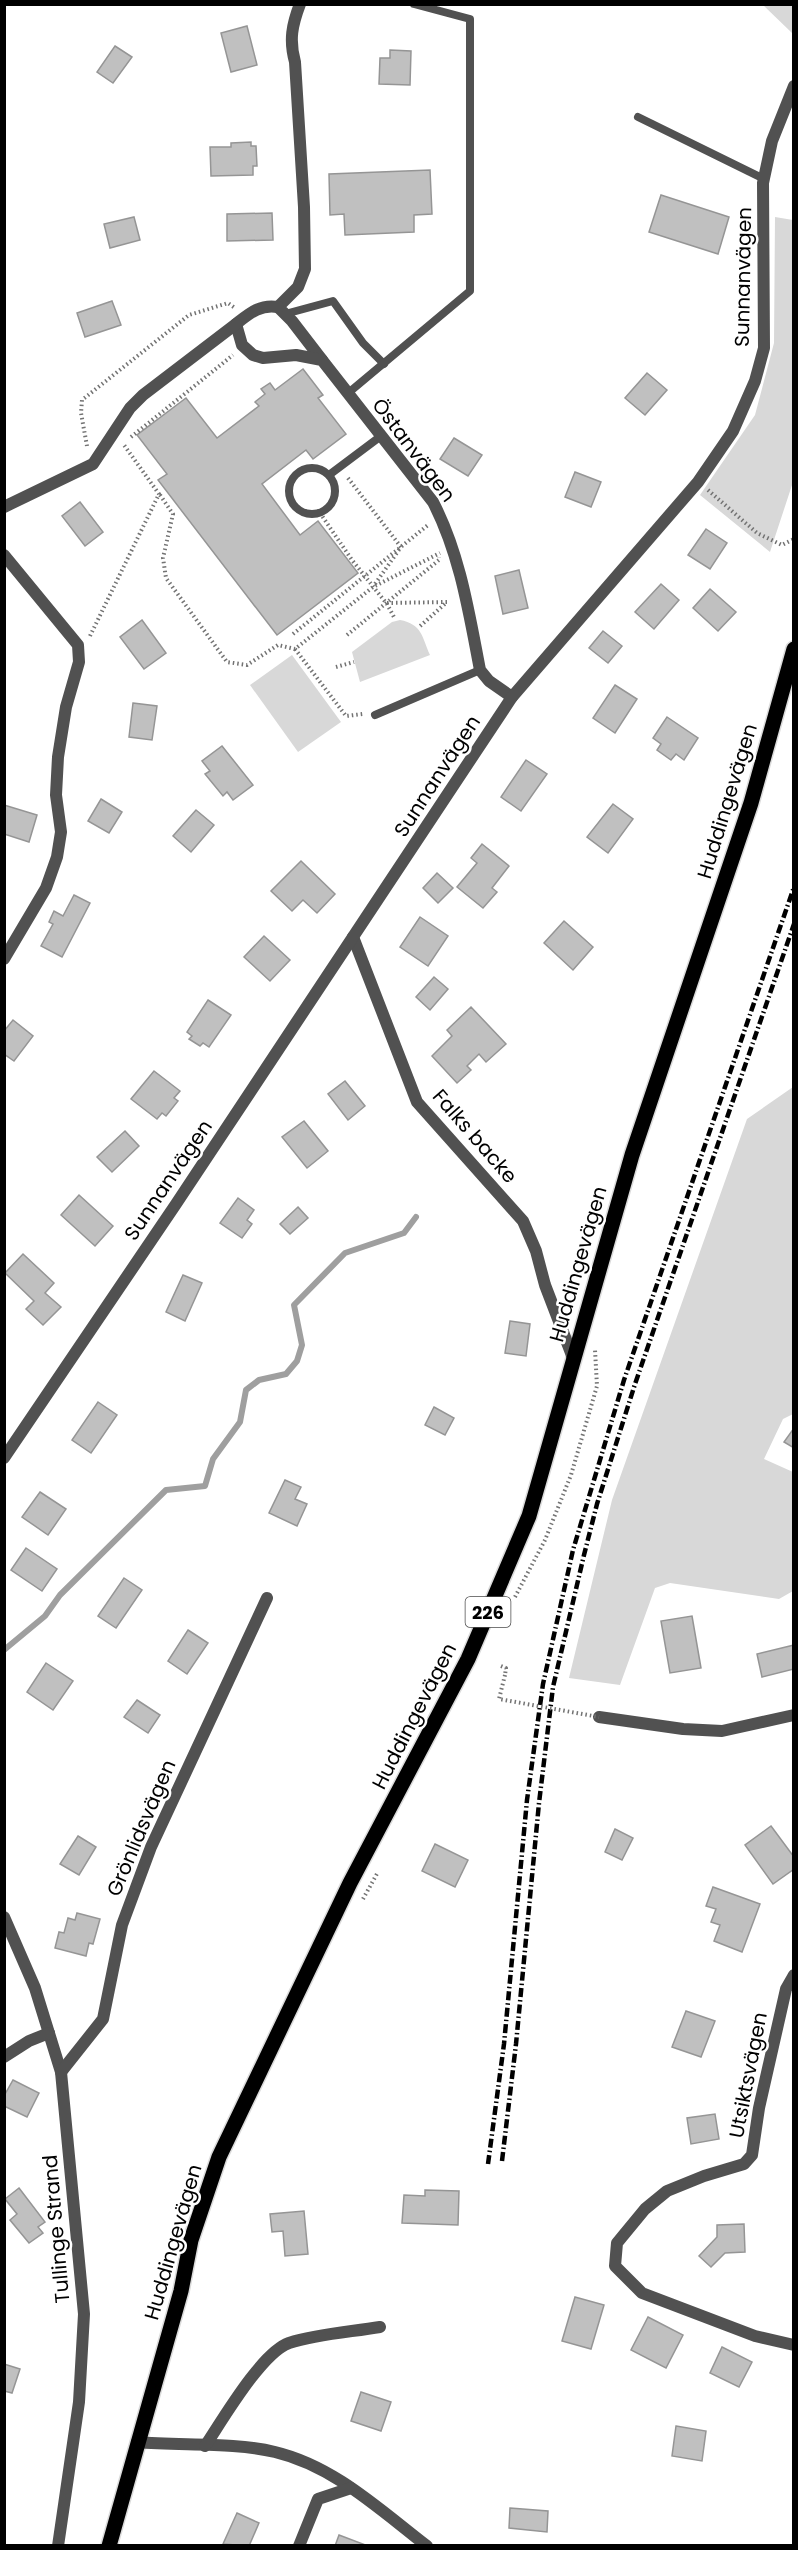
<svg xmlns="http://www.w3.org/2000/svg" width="798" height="2550" viewBox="0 0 798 2550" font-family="Poppins,sans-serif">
<rect width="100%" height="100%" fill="#fff"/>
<!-- green -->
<g fill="#d8d8d8">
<polygon points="763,5 793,5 792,33"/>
<polygon points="775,217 793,220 793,482 770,552 700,495 755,415 774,343"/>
<path d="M400,620C422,624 422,637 430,655L360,682L352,652L392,622Z"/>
<polygon points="292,655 341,722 298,752 250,685"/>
<polygon points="793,1087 793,1414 783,1419 764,1459 793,1472 793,1591 779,1599 670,1583 655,1588 620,1685 569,1678 612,1500 747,1119"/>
</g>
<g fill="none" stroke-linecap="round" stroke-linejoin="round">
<!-- stream -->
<polyline stroke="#9f9f9f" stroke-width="6" points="4,1650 45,1616 60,1595 166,1490 205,1486 213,1459 240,1422 246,1390 259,1380 286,1374 297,1361 302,1345 294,1305 345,1253 404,1233 416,1217"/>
</g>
<!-- building -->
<g fill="#c0c0c0" stroke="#959595" stroke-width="1.5">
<polygon points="247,26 257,65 231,72 221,33"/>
<polygon points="115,46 132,57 113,83 97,72"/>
<polygon points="390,50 411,51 410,85 379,84 380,58 390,58"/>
<polygon points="251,142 251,146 256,146 257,166 253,166 253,175 211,176 210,147 231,147 231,143"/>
<polygon points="430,170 432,214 414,215 414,232 345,235 344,214 330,215 329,174"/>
<polygon points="661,195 729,217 718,254 649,232"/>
<polygon points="272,213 273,240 227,241 227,214"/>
<polygon points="134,217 140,240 110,248 104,224"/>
<polygon points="112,301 121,325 85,337 77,313"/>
<polygon points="303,369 323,395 318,398 346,434 313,459 306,450 262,484 300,535 318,521 358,573 277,635 158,480 167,474 137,435 186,398 217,438 259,406 255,402 265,394 261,389 270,383 275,390"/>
<polygon points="647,373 667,390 645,415 625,398"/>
<polygon points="454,438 482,455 468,476 440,459"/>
<polygon points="575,472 601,482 591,507 565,497"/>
<polygon points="80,502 103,532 85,546 62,516"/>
<polygon points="706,529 727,543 710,569 688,555"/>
<polygon points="519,570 528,608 503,614 495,576"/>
<polygon points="661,584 679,600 654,629 635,612"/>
<polygon points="710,589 736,612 718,631 693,608"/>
<polygon points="142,620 166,653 144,669 120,637"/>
<polygon points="603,631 622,646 608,663 589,648"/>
<polygon points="615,685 637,699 615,733 593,718"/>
<polygon points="133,703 157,706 152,740 129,737"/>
<polygon points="667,717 698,738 684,760 676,754 671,760 657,750 661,744 653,738"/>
<polygon points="222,746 253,785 233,800 227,792 223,796 205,774 210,771 202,761"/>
<polygon points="526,760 547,774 521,811 501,797"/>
<polygon points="101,799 122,812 109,833 88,821"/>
<polygon points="613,804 633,819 608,853 587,837"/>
<polygon points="4,805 37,815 29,842 4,834"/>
<polygon points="196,810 214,825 191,852 173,836"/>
<polygon points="482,844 509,866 492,888 497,892 483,908 457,887 477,863 471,858"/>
<polygon points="301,861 335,894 317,913 303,900 292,911 271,891"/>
<polygon points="437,873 453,888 438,903 423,888"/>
<polygon points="74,895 90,903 62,957 41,946 53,924 49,922 54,911 63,916"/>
<polygon points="420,917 448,936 428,966 400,947"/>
<polygon points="564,921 593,947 573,970 544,943"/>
<polygon points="264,936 290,960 270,981 244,957"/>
<polygon points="434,977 448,989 430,1010 416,997"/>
<polygon points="208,1000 231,1015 209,1047 203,1043 200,1046 189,1039 192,1036 187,1032"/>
<polygon points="471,1007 506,1044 486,1062 479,1054 467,1066 471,1070 457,1083 432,1056 452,1036 447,1030"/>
<polygon points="13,1020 33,1036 14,1061 4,1054 4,1031"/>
<polygon points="154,1071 180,1091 174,1098 178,1101 166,1116 162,1113 157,1119 131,1099"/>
<polygon points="345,1081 365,1106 348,1120 328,1094"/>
<polygon points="304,1121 328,1151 307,1168 282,1137"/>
<polygon points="125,1131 139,1146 112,1172 97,1157"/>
<polygon points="79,1195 113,1226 95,1246 61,1215"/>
<polygon points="238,1198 254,1210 247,1220 252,1224 242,1238 220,1223"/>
<polygon points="298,1207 308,1218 290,1234 280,1224"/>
<polygon points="23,1254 54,1283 45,1293 61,1307 43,1325 26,1309 34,1301 5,1273"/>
<polygon points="183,1275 202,1283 185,1321 166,1312"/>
<polygon points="510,1321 530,1324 526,1356 505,1353"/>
<polygon points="98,1402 117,1415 91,1453 72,1440"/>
<polygon points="434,1407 454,1418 445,1435 425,1425"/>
<polygon points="794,1428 794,1448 784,1442"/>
<polygon points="285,1480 301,1487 295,1499 307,1504 297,1526 269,1513"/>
<polygon points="40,1492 66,1509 48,1535 22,1517"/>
<polygon points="26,1548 57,1569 42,1591 11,1570"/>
<polygon points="124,1578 142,1590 116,1628 98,1616"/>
<polygon points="692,1616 701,1668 670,1673 661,1621"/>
<polygon points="188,1630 208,1643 187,1674 168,1661"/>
<polygon points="794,1645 794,1669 762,1677 757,1654"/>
<polygon points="46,1663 73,1681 53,1710 27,1692"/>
<polygon points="137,1700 160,1715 148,1733 124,1717"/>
<polygon points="771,1826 794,1857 794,1869 773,1884 745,1845"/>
<polygon points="615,1829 633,1838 622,1860 605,1852"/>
<polygon points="78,1836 96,1847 79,1875 60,1864"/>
<polygon points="435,1844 468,1860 455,1887 422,1871"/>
<polygon points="713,1887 760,1904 742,1952 714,1941 720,1925 711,1922 716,1909 706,1906"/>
<polygon points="77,1913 100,1919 93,1944 89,1943 86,1956 55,1948 59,1932 64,1933 68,1918 75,1920"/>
<polygon points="686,2011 715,2021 701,2057 672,2047"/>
<polygon points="13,2080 39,2093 27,2117 4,2106 4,2096"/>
<polygon points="715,2114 719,2139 691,2144 687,2118"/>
<polygon points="19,2188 45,2222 38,2227 43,2233 29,2243 10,2220 17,2214 5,2199"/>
<polygon points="425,2190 459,2191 458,2225 402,2223 404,2195 425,2196"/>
<polygon points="304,2211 308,2254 285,2256 283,2231 272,2232 270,2214"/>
<polygon points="744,2224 745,2252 725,2253 711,2267 699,2256 717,2237 717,2225"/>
<polygon points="575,2297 604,2305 591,2349 562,2341"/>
<polygon points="648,2317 683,2335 666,2368 631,2350"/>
<polygon points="722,2347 752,2362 739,2387 710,2373"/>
<polygon points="4,2364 20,2369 12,2393 4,2391"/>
<polygon points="361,2392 391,2402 381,2431 351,2421"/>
<polygon points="676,2426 706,2431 702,2461 672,2456"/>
<polygon points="510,2508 548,2511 547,2532 509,2528"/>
<polygon points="237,2513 259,2523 249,2546 223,2544"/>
<polygon points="339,2535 368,2546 335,2546"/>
</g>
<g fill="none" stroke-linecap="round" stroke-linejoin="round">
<defs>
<polyline id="primary" points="109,2546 181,2291 191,2240 219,2157 350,1883 468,1659 529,1516 632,1155 751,803 794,649"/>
</defs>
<!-- primary casing -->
<use href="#primary" stroke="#dbdbdb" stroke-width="18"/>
<!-- path -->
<g stroke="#737373" stroke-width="4" stroke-dasharray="1.5 3" stroke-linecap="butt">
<polyline points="131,437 233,355"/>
<polyline points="87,446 81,413 82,400 189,315 228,303 235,308"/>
<polyline points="348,478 401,547 375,584"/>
<polyline points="708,490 757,533 782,545 794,539"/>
<polyline points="160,495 173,514 163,558 166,578 227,662 247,665 278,645 295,649 373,587 440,553"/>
<polyline points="320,513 352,560 387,604 395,619"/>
<polyline points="387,603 447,602 418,628"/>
<polyline points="293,634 428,525"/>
<polyline points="347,635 439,560 439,557"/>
<polyline points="90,636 159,494 124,445"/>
<polyline points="295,649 346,716 363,714"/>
<polyline points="336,667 354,662"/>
<polyline points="515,1597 545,1540 571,1475 597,1386 595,1350"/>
<polyline points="501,1666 506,1668 505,1675"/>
<polyline points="363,1899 378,1872"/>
</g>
<!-- service -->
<g stroke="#515151" stroke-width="8">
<polyline points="638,117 764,179"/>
<polyline points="285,314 333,301 363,343 384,364"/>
<polyline points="347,394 470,291 470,19 414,4"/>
<circle cx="312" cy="491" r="23"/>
<polyline points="329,475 381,436"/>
<polyline points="375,715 480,670"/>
</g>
<!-- minor -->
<g stroke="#515151" stroke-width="12">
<path d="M300,4C292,25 289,40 295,62L304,207L305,269L298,287L278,307L292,321L322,360"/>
<path d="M278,307C260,304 250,313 236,324L242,345L253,355L263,358L296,355L322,360L433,502C460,554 469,613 480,670L489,681L512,697"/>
<polyline points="4,507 93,464 130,408 143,395 236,324"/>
<polyline points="4,555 78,645 79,662 66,707 58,757 56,795 61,832 57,857 46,888 4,959"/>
<polyline points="353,937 417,1102 523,1221 536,1251 545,1285 573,1358"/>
<polyline points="4,1458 176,1204 512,697 698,482 733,431 755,381 764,348 763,183 772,141 794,86"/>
<polyline points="599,1717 683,1729 722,1731 794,1715"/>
<polyline points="4,1917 35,1988 61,2072 84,2314 79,2402 58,2546"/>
<polyline points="794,1975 786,1989 759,2108 752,2155 744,2164 704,2176 667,2191 645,2209 617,2243 615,2266 642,2293 755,2336 794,2345"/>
<polyline points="4,2057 29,2041 49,2033"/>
<polyline points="61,2072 103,2019 122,1925 151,1847 267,1598"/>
<path d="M137,2442C180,2446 234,2442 275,2452C334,2466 380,2510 427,2546"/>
<path d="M205,2446C222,2421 261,2353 289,2343C317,2334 350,2332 380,2327"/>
<polyline points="299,2546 318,2499 351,2488"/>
</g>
<!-- primary -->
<use href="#primary" stroke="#000" stroke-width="15"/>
<!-- rail -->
<g stroke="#000" stroke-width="4.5" stroke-dasharray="9 3 1.5 3" stroke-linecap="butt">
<polyline points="502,2161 516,2044 539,1803 553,1687 584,1555 597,1504 635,1384 794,924"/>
<polyline points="488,2164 504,2044 527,1800 543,1684 573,1550 624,1380 794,887"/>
</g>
<!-- path-bridge -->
<polyline stroke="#737373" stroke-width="4" stroke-dasharray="1.5 3" stroke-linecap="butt" points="505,1675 499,1699 599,1717"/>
</g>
<g text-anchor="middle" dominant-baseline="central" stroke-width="5" stroke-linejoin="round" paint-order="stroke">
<!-- shield labels -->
<rect fill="#fff" stroke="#4c4c4c" stroke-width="1.5" x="465.5" y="1597" width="45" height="30" rx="4.5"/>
<g font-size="18" font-weight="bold" fill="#000">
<text x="488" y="1612">226</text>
</g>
<!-- street labels -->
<g font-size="20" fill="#000" stroke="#fff">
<text transform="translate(743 277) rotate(-89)">Sunnanvägen</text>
<text transform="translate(414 450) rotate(53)">Östanvägen</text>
<text transform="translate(437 776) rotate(-57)">Sunnanvägen</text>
<text transform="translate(727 801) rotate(-73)">Huddingevägen</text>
<text transform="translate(475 1136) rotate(49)">Falks backe</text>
<text transform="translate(168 1180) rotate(-56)">Sunnanvägen</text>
<text transform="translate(578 1264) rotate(-74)">Huddingevägen</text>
<text transform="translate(414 1716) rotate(-63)">Huddingevägen</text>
<text transform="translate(141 1828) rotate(-67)">Grönlidsvägen</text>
<text transform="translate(748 2075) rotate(-79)">Utsiktsvägen</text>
<text transform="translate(56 2229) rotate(-95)">Tullinge Strand</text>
<text transform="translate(173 2242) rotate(-74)">Huddingevägen</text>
</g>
</g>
<!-- border -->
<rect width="798" height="2550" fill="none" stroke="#000000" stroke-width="12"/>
</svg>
